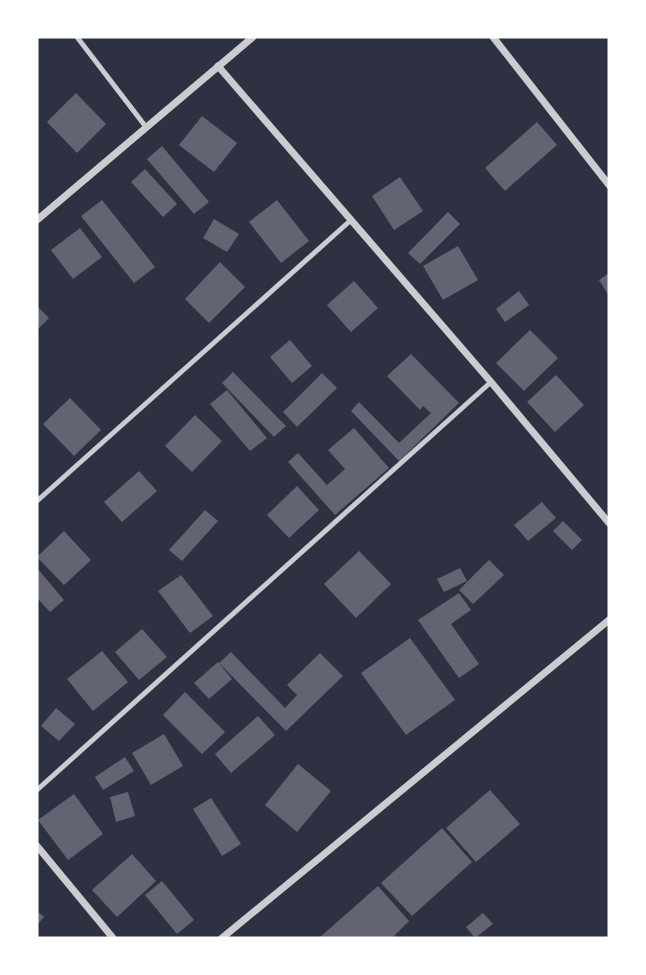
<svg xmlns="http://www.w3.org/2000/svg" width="646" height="975" viewBox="0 0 646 975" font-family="'Titillium Web',sans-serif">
<rect width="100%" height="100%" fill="#2d3142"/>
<!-- building -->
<g fill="#626471">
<polygon points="76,93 106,124 77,153 47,122"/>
<polygon points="202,116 237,143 214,172 179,145"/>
<polygon points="537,122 557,145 505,191 485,168"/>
<polygon points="162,146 209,202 194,214 147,159"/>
<polygon points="145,169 177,204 163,217 131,182"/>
<polygon points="400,177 423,211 394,230 372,196"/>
<polygon points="102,200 155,267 134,283 81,216"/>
<polygon points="277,200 309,241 281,263 249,222"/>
<polygon points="448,212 460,224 420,264 408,253"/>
<polygon points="214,219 239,234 227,252 203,238"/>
<polygon points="80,228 102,257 73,279 51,250"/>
<polygon points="458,246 478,280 443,300 423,266"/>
<polygon points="220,262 245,287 209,323 185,299"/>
<polygon points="609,273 609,296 599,280"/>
<polygon points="354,281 378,308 351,332 327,305"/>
<polygon points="519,291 529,305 505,322 496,309"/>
<polygon points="37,306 49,318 37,330"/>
<polygon points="530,330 558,358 524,391 496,363"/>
<polygon points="290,340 312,366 292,383 270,357"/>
<polygon points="411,354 459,403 399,461 351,411 359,402 399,443 431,413 423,406 420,410 387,376"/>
<polygon points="233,372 286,426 274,437 222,383"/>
<polygon points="322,373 337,388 297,427 283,412"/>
<polygon points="556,375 584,405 555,432 527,402"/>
<polygon points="227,390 267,438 250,451 210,404"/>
<polygon points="70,398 101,430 74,456 43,424"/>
<polygon points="195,415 222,441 192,472 165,446"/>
<polygon points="354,428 389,468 335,515 288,462 298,453 327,485 345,469 328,450"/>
<polygon points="139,471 157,491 122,522 104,502"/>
<polygon points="297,486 319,510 289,538 267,515"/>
<polygon points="542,502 556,518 528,541 514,525"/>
<polygon points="205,510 218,521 182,561 169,550"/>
<polygon points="563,521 582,540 572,550 553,531"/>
<polygon points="64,531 91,560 64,585 37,557"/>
<polygon points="359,551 391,584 356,618 324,584"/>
<polygon points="489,560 504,575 473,604 459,590"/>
<polygon points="37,568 64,600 50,612 39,600 37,602"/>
<polygon points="460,568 467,581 444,592 437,579"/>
<polygon points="181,575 213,616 190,633 158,591"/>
<polygon points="459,593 471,610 451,624 479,664 459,678 418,620"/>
<polygon points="142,629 167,657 139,680 115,652"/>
<polygon points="410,638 455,700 406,735 361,673"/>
<polygon points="102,651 128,682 93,711 67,679"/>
<polygon points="231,652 285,708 297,695 287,685 320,653 343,676 286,731 219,663"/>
<polygon points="218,662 232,679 209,699 194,683"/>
<polygon points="185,692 225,732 202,754 163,715"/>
<polygon points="56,708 75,724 59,741 41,726"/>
<polygon points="258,716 275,735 231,773 215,754"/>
<polygon points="164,734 183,766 151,785 132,753"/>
<polygon points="125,757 134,771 103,790 95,777"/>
<polygon points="298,764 331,791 297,832 265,805"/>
<polygon points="490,790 520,824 476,862 446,828"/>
<polygon points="128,792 135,816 116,822 110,797"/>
<polygon points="74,794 103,834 68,860 38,820"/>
<polygon points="211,798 241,844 222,856 193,809"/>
<polygon points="442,828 472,862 412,916 381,883"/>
<polygon points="132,854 156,881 117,917 92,890"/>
<polygon points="162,881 194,920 177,934 145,895"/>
<polygon points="378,886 409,921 392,938 319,938"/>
<polygon points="37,911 44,917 37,925"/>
<polygon points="483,913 493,924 475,938 466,927"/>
</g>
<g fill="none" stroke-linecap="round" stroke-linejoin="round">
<!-- service -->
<g stroke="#caccd0" stroke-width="5">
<polyline points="77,37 146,127"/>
<polyline points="37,501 351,220"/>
<polyline points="37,790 491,382"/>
</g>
<!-- minor -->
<g stroke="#caccd0" stroke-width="7">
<polyline points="493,37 609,185"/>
<polyline points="218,66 491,382 609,523"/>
<polyline points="37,220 253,37"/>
<polyline points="37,846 113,938"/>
<polyline points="222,938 609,620"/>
</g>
</g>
<!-- border -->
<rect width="646" height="975" fill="none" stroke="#ffffff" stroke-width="77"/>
</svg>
